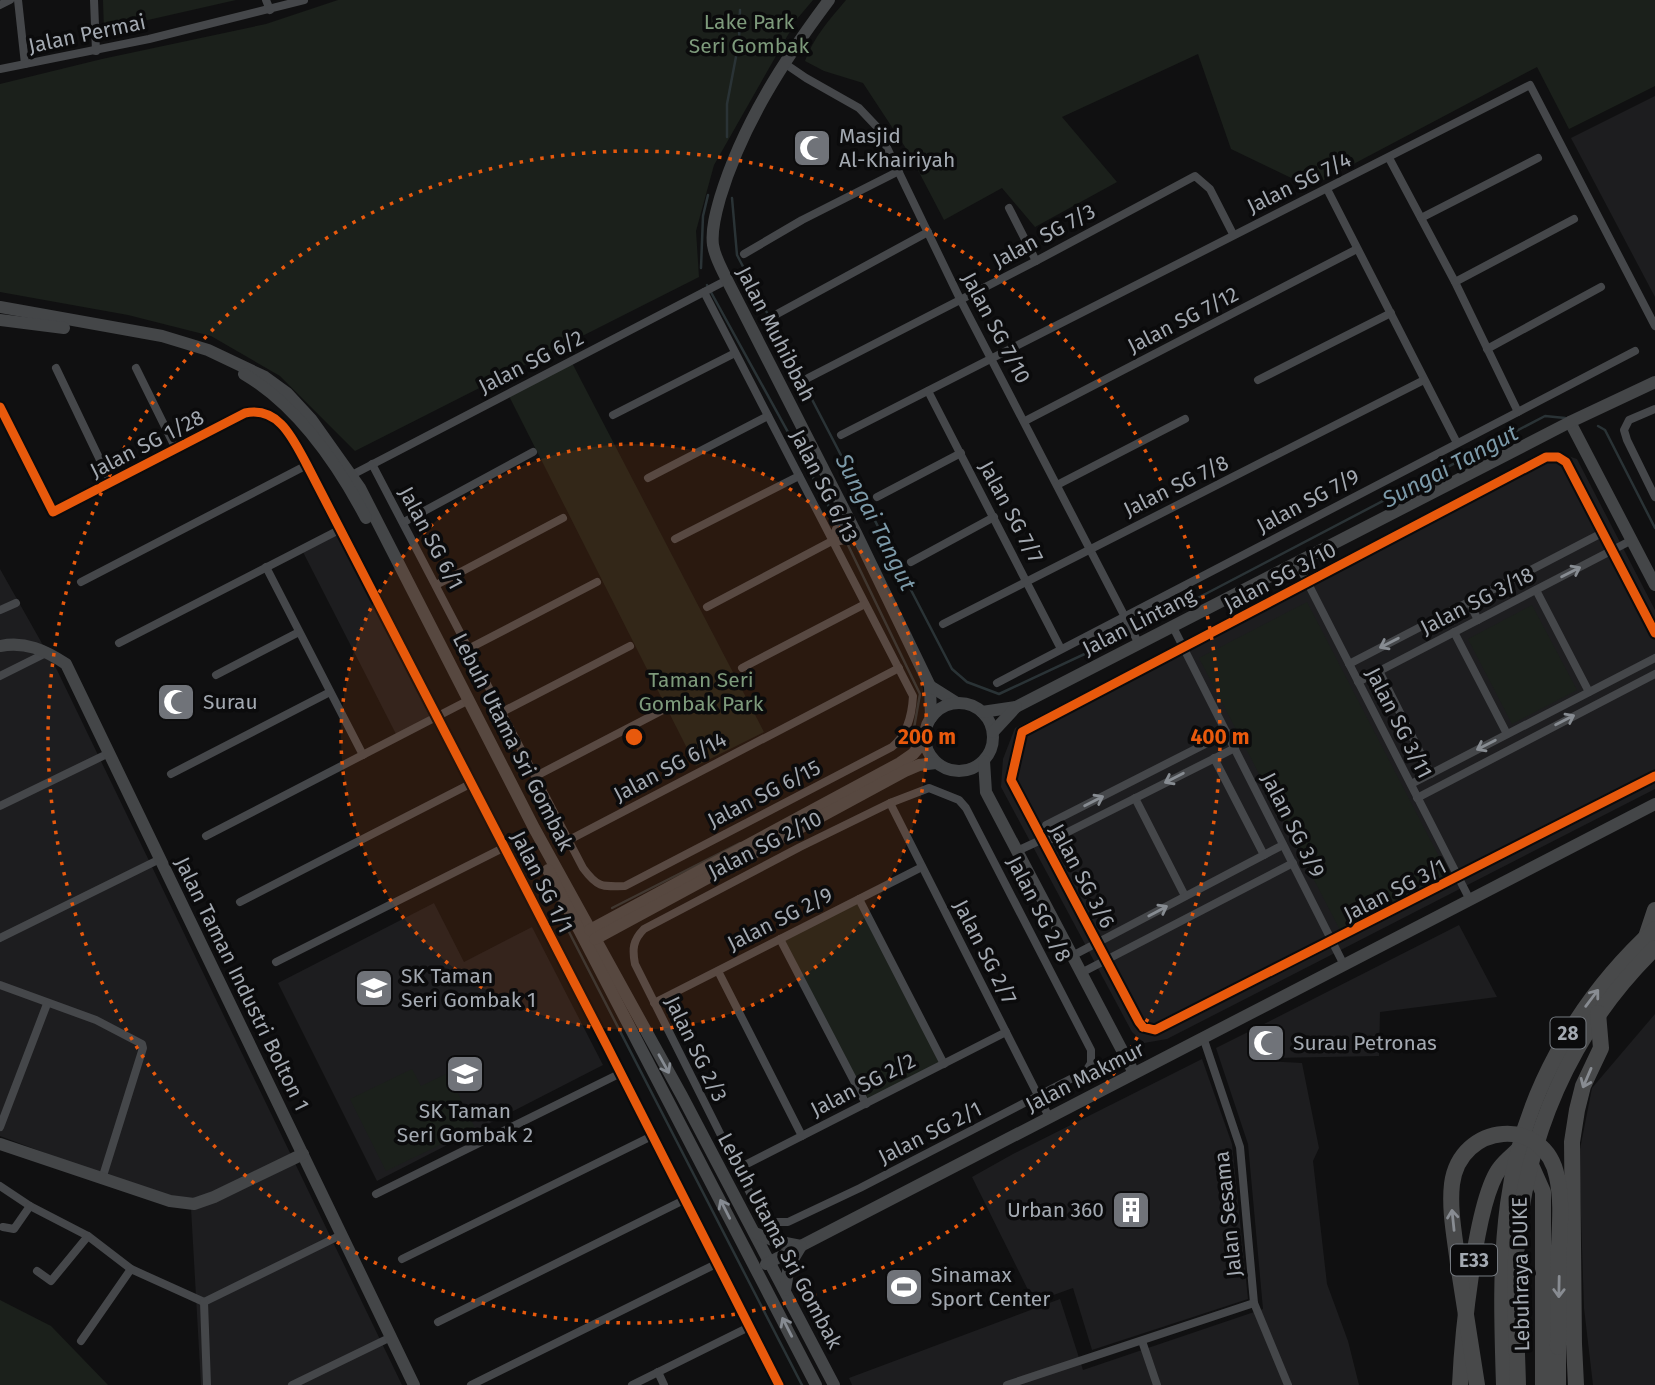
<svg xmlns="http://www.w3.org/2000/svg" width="1655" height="1385" viewBox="0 0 1655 1385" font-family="'Fira Sans',sans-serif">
<rect width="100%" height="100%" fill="#101011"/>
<!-- built -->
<g fill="#1d1d1f">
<polygon points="1655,96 1655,297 1571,138"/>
<polygon points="1553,451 1577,459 1655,610 1655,789 1167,1039 1144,1043 1132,1032 1001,787 1003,759 1015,728"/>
<polygon points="337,534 432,716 396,734 303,552"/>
<polygon points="0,569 57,670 402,1385 201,1385 191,1208 0,1136"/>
<polygon points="434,903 464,962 532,927 603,1065 377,1181 278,983"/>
<polygon points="1459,925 1497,997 1380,1012 1379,1056 1273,1058 1258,1027"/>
<polygon points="1655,1014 1655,1385 1593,1385 1584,1308 1579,1154 1592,1088"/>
<polygon points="1250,1031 1264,1061 1302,1063 1319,1148 1313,1161 1327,1284 1348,1341 1359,1385 852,1385 849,1378 1060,1299 1083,1370 1263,1309 1248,1144 1216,1048"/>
<polygon points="1202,1059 1232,1144 1248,1299 1092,1350 1073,1288 1034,1302 972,1177 1013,1154"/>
</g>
<!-- green -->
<g fill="#1b201b">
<polygon points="103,0 236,0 104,30"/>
<polygon points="338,0 813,0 797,19 714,165 696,231 699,277 355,451 280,376 211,336 128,315 0,292 0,84 102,59 266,24"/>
<path d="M846,0H1655V86L1569,129L1537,67L1310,187L1231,149L1198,54L1062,117L1117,182L1035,227L1002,188L944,220L909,153L863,83L824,71L805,61C813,38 830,19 846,0Z"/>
<polygon points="571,361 764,732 696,766 508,394"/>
<polygon points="1307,602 1448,874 1340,930 1199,658"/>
<polygon points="1532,605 1577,690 1512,724 1468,639"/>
<polygon points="859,899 944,1064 866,1104 780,939"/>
<polygon points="412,1069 421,1086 448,1073 475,1128 386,1171 350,1099"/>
<polygon points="0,1300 51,1326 108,1385 0,1385"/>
</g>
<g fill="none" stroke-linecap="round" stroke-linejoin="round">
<!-- stream -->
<g stroke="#2a3336" stroke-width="2.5">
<polyline points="727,137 727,104 739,41 740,10"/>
<polyline points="732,198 737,255 952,669 967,682 999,694 1123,636"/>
<polyline points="701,268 703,216 708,195"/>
<polyline points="707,285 833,514"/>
<polyline points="1598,426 1605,430 1655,528"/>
<polyline points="847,543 920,694 911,745"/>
<polyline points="1150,623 1545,416 1565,418"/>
<polyline points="612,908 740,843"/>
<polyline points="568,930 802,1385"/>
</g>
<!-- street -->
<g stroke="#45474a" stroke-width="8">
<polyline points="18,0 25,64"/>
<polyline points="94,0 96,51"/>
<polyline points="266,0 270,10"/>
<polyline points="0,5 10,0"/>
<polyline points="784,63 806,78 859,108 877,127 960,299 1139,644"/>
<polyline points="0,69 149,39 304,0"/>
<polyline points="1389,158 1455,282 1518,412"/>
<polyline points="1327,189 1457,443"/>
<polyline points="1009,208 1036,261"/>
<polyline points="1421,218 1538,158"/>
<polyline points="744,254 802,220 899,171"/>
<polyline points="1455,282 1574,219"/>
<polyline points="777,314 928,232"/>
<polyline points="1487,349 1601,287"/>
<polyline points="56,368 111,483"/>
<polyline points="136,368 176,449"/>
<polyline points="808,378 1036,261 1195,176 1210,189 1233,234"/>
<polyline points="1258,380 1391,313"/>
<polyline points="928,391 1061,649"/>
<path d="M0,407L53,512L245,413C279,406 293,439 307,465L606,1044L779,1385"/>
<polyline points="1655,409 1629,420 1624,430 1627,440 1655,497"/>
<polyline points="613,415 735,353"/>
<polyline points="1025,421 1357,249"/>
<polyline points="841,435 1530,85 1655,326"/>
<path d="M372,464L583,868C597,887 601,887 625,886L892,747C907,735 912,715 913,696L704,292"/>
<polyline points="348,477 727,280"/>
<polyline points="648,478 768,416"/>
<polyline points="1057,485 1185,419"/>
<polyline points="877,497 961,453"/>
<polyline points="404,522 533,452"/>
<polyline points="675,539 799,476"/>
<polyline points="832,541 836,529 850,522"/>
<polyline points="911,562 994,517"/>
<polyline points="1297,562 1470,900"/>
<polyline points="266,567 363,755"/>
<polyline points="81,582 307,465"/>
<polyline points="436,585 563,518"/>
<polyline points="1536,590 1589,692"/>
<polyline points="1469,602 1478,620"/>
<polyline points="707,607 832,541 841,541 856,533"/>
<polyline points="0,610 16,603"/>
<polyline points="943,624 1424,380"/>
<polyline points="1173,627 1344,965"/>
<polyline points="1454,632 1507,734"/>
<polyline points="1655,633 1566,462 1558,457 1546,457 1022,732 1011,780 1139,1022 1143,1027 1155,1030 1655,776"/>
<polyline points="119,643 339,530"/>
<polyline points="468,649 597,582"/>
<polyline points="1349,664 1602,533"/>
<polyline points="742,668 865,604"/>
<polyline points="1379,671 1431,774"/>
<polyline points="216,675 299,632"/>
<polyline points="0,676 48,652"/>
<polyline points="1358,682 1632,540"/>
<polyline points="997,683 1635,351"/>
<polyline points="502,712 630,646"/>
<polyline points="1214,758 1264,855"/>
<polyline points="171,774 330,692"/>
<polyline points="536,776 663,710"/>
<polyline points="1411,784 1655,658"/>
<path d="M929,788L959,800L966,808L1091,1050V1063L1086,1071L860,1188L788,1222H774L760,1213L635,964C632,949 633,940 644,929L800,847L890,803Z"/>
<polyline points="1135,798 1185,896"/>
<polyline points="1417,798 1655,674"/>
<polyline points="890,803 1049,1117"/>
<polyline points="0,806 109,753"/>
<polyline points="206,836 469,700"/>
<polyline points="1043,839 1046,825 1227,733"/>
<polyline points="569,840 899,668"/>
<polyline points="1017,851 1043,839 1054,839 1235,748"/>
<polyline points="859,899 944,1064"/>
<polyline points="240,902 472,783"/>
<polyline points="0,938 160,859"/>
<polyline points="780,939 866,1104"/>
<polyline points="1072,956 1283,845"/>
<polyline points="276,962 505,847"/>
<polyline points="718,971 802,1136"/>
<polyline points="1081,973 1293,863"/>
<polyline points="0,985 96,1020 142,1044 143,1048 102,1179"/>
<polyline points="654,1003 922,867"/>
<polyline points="1203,1037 1240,1147 1254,1303 1288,1385"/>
<polyline points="0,1127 47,1004"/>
<polyline points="737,1169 1006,1032"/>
<polyline points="0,1186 30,1206 88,1236 131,1269 204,1302"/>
<polyline points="376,1194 621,1073"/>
<polyline points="3,1227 14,1229 30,1206"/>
<polyline points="402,1259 652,1136"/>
<polyline points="37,1271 51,1281 88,1236"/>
<polyline points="204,1302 341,1235"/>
<polyline points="204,1302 207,1385"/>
<polyline points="438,1322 684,1200"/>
<polyline points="81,1341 131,1269"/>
<polyline points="1142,1341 1157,1385"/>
<polyline points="658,1372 664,1385"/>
<polyline points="292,1385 391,1337"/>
<polyline points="471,1385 716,1264"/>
<polyline points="632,1385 749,1327"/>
<polyline points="1007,1385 1254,1303"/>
</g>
<!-- secondary -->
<g stroke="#444648" stroke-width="12">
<path d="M829,0C784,60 742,125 720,198C716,212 711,230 713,245C715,258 722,269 727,280L856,533L930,686L931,718"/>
<polyline points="0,307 162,336 208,350 265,377 287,393 311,419 360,488 534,828 682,1096 834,1385"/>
<polyline points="0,320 64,328"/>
<path d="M244,374C298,406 337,463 366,518"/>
<polyline points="1570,422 1655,585"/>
<path d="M0,646C25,641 45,650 66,664L414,1385"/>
<polyline points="930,686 957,703"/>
<circle cx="959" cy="737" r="34"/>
<polyline points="982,712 1016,707 1570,422 1655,382"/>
<polyline points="993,732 1016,707"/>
<polyline points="984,761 986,792 1134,1073"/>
<polyline points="548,870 816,1385"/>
<polyline points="590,930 900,763 913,754 925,740"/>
<polyline points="595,939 905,771 919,765 936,763"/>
<polyline points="0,1144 170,1201 194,1204 214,1197 303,1154"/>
<polyline points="755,1233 775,1241 801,1246"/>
<polyline points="766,1264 1655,804"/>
<polyline points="785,1290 789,1266 801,1246"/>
</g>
<!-- highway -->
<g stroke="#48494a" stroke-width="16">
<polyline points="1646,937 1655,910"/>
<polyline points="1531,1165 1543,1192 1543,1385"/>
<path d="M1460,1385C1462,1341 1475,1200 1500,1168C1505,1161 1513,1155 1519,1149"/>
<path d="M1504,1385C1502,1325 1500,1264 1508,1204C1522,1097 1576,1001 1655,929"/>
<path d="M1518,1385C1517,1343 1514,1299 1516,1257C1524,1139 1570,1031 1655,948"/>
<polyline points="1558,1385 1558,1347"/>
<polyline points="1576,1385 1574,1344 1572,1142 1577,1110 1583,1086 1601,1048 1598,1013"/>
</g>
<!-- highway-bridge -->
<path stroke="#48494a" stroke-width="16" d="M1477,1385C1471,1345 1464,1304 1458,1264C1455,1238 1449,1210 1452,1184C1460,1122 1545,1115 1557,1177C1562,1200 1560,1223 1559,1246C1559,1280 1558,1314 1558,1347"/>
<defs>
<g id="cycleway">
<path d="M0,407L53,512L245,413C279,406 293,439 307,465L606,1044L779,1385"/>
<polyline points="1655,633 1566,462 1558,457 1546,457 1022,732 1011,780 1139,1022 1143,1027 1155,1030 1655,776"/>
</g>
</defs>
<!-- cycleway casing -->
<use href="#cycleway" stroke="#0b0b0c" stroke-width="13"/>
<!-- cycleway -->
<use href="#cycleway" stroke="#e8590c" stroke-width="9"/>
</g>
<!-- one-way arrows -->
<defs><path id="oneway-shaft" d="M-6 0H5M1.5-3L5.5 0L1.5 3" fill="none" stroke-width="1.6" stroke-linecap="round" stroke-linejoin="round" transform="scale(1.75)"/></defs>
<g stroke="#878c92">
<use href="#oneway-shaft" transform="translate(1571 572) rotate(-27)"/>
<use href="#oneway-shaft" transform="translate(1389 643) rotate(153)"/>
<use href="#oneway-shaft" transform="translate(1565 720) rotate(-27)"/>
<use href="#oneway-shaft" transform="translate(1486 745) rotate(153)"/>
<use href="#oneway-shaft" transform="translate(1174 778) rotate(153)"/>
<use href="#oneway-shaft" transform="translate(1094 801) rotate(-27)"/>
<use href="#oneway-shaft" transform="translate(1158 911) rotate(-28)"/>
</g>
<g stroke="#888c92">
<use href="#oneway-shaft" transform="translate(1592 998) rotate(-53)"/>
<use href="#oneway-shaft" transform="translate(1587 1078) rotate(113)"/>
<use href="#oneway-shaft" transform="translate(1453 1220) rotate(-96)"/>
<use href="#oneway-shaft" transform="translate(1559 1287) rotate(91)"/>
</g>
<g stroke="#868b92">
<use href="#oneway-shaft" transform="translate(664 1064) rotate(61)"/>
<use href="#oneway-shaft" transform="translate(725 1209) rotate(-117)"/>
<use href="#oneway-shaft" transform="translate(787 1327) rotate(-117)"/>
</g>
<!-- distance rings -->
<circle cx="634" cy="737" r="293" fill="#e8590c" fill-opacity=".12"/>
<g fill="none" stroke="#e8590c" stroke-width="3.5" stroke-dasharray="3.5 7">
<circle cx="634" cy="737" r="293"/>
<circle cx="634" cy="737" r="586"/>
</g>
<!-- icons -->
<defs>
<symbol id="mosque-square" viewBox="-11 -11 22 22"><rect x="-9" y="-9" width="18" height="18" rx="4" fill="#707379" stroke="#0b0b0c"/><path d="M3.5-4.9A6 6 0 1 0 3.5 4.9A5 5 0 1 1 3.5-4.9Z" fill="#fff"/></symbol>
<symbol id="school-square" viewBox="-11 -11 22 22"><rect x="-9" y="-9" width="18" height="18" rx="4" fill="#707379" stroke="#0b0b0c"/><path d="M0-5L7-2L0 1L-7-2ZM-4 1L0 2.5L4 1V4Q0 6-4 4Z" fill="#fff"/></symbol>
<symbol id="building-square" viewBox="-11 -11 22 22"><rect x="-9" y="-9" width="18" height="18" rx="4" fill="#707379" stroke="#0b0b0c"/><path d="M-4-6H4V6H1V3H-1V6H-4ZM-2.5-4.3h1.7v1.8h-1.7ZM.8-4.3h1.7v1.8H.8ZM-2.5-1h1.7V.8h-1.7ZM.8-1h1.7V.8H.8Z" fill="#fff"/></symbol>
<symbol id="stadium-square" viewBox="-11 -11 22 22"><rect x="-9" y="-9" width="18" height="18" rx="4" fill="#707379" stroke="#0b0b0c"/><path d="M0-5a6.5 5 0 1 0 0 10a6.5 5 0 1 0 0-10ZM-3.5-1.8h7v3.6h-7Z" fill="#fff"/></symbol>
</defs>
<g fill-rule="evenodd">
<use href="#mosque-square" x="790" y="126" width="44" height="44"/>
<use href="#mosque-square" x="154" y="680" width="44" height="44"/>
<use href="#school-square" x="352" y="966" width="44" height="44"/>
<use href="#mosque-square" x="1244" y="1021" width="44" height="44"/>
<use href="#school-square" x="443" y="1052" width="44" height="44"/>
<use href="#building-square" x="1109" y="1188" width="44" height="44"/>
<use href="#stadium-square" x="882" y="1265" width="44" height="44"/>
</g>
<g text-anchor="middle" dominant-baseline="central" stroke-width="7" stroke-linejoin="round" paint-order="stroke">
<!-- shield labels -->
<g fill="#0b0b0c" stroke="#757a80" stroke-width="2">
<rect x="1550.5" y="1017.5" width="35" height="31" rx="5"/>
<rect x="1451" y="1244.5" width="46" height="31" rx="5"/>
</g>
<g font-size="19" font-weight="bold" fill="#a3a9b1">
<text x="1568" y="1033">28</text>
<text x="1474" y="1260">E33</text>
</g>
<!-- park labels -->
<g font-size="21" fill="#7d9a7b" stroke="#0b0b0c">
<text x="749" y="22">Lake Park<tspan x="749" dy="24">Seri Gombak</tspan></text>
<text x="701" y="680">Taman Seri<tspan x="701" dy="24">Gombak Park</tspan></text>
</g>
<!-- street labels -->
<g font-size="21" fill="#a3a9b1" stroke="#0b0b0c">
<text transform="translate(87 34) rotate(-12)">Jalan Permai</text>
<text transform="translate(1299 183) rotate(-26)">Jalan SG 7/4</text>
<text transform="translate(1044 236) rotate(-28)">Jalan SG 7/3</text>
<text transform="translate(1183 320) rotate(-27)">Jalan SG 7/12</text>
<text transform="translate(996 328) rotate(62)">Jalan SG 7/10</text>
<text transform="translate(776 334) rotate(63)">Jalan Muhibbah</text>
<text transform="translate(531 362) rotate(-27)">Jalan SG 6/2</text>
<text transform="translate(147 444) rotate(-27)">Jalan SG 1/28</text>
<text transform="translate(824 486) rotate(63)">Jalan SG 6/13</text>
<text transform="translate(1176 486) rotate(-26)">Jalan SG 7/8</text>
<text transform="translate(1308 501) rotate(-28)">Jalan SG 7/9</text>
<text transform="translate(1011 512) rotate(62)">Jalan SG 7/7</text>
<text transform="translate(431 538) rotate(62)">Jalan SG 6/1</text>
<text transform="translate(1280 577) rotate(-28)">Jalan SG 3/10</text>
<text transform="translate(1477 601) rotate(-27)">Jalan SG 3/18</text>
<text transform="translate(1139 622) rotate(-27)">Jalan Lintang</text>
<text transform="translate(1399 723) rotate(63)">Jalan SG 3/11</text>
<text transform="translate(513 742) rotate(63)">Lebuh Utama Sri Gombak</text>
<text transform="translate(670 767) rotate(-28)">Jalan SG 6/14</text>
<text transform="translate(764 794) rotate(-27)">Jalan SG 6/15</text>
<text transform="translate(1293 825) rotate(63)">Jalan SG 3/9</text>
<text transform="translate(765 845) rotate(-27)">Jalan SG 2/10</text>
<text transform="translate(1082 876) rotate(62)">Jalan SG 3/6</text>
<text transform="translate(542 882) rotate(63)">Jalan SG 1/1</text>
<text transform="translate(1395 890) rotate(-27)">Jalan SG 3/1</text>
<text transform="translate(1039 909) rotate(63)">Jalan SG 2/8</text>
<text transform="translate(780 919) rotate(-27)">Jalan SG 2/9</text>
<text transform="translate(985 952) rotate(63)">Jalan SG 2/7</text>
<text transform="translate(242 984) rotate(64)">Jalan Taman Industri Bolton 1</text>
<text transform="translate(696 1049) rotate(64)">Jalan SG 2/3</text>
<text transform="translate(1085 1077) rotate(-27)">Jalan Makmur</text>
<text transform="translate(863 1085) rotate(-27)">Jalan SG 2/2</text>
<text transform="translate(930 1133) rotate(-27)">Jalan SG 2/1</text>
<text transform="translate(1228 1214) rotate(-96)">Jalan Sesama</text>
<text transform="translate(780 1241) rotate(62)">Lebuh Utama Sri Gombak</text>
<text transform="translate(1521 1274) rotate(-91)">Lebuhraya DUKE</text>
</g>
<!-- poi labels -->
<g font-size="21" fill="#a3a9b1" stroke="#0b0b0c" text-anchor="start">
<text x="839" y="136">Masjid<tspan x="839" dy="24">Al-Khairiyah</tspan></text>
<text x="203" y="702">Surau</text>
<text x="401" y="976">SK Taman<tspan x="401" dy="24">Seri Gombak 1</tspan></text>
<text x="1293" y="1043">Surau Petronas</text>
<text x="465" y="1111" text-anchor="middle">SK Taman<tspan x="465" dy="24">Seri Gombak 2</tspan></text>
<text x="1104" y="1210" text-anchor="end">Urban 360</text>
<text x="931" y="1275">Sinamax<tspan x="931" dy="24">Sport Center</tspan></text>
</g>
<!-- water labels -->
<g font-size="23" font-style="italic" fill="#7c9aa9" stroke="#0b0b0c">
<text transform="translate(1450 466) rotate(-28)">Sungai Tangut</text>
<text transform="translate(876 522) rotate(63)">Sungai Tangut</text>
</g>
</g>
<circle cx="634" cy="737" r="10" fill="#e8590c" stroke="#0b0b0c" stroke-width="3.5"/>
<g font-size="21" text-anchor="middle" font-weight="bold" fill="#e8590c" stroke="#0b0b0c" stroke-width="7" stroke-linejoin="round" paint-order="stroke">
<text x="927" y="744">200 m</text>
<text x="1220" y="744">400 m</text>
</g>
</svg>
